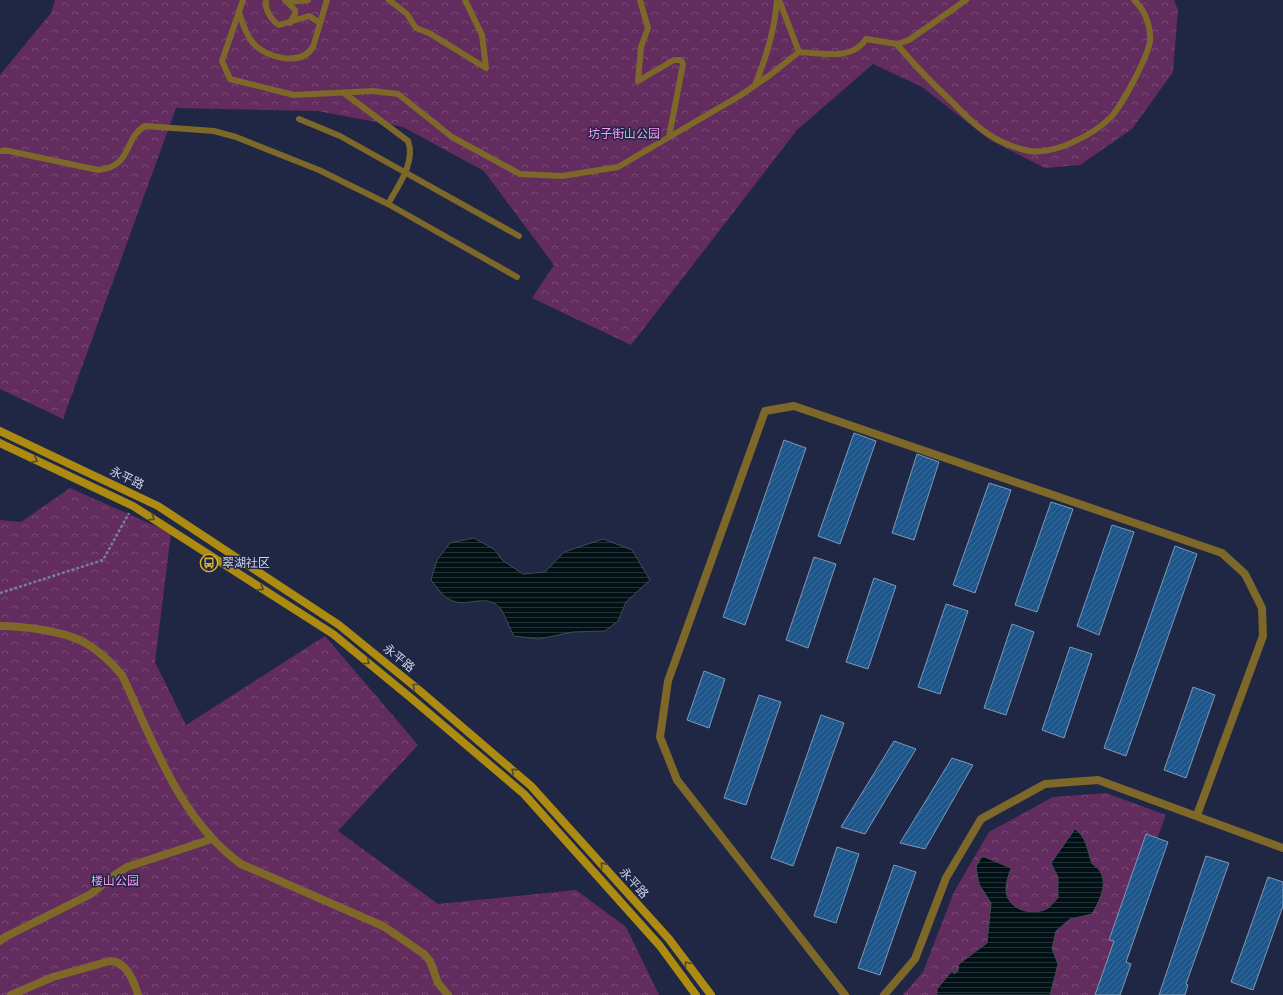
<svg xmlns="http://www.w3.org/2000/svg" width="1283" height="995" viewBox="0 0 1283 995" font-family="'Work Sans','Noto Sans SC',sans-serif">
<defs>
<pattern id="forest-crowns" width="20" height="18" patternUnits="userSpaceOnUse"><rect width="20" height="18" fill="#632c5f"/><path d="M2 6a3 3 0 1 1 6 0M12 15a3 3 0 1 1 6 0" fill="none" stroke="#784a76"/></pattern>
<pattern id="water-rules" width="6" height="5" patternUnits="userSpaceOnUse"><rect width="6" height="5" fill="#011115"/><path d="M0 2.5h6" fill="none" stroke="#253337"/></pattern>
<pattern id="building-hatch" width="6" height="6" patternUnits="userSpaceOnUse"><rect width="6" height="6" fill="#1f568a"/><path d="M-1 1l2-2M0 6l6-6M5 7l2-2" fill="none" stroke="#3e6d9a"/></pattern>
</defs>
<rect width="100%" height="100%" fill="#1f2745"/>
<!-- forest -->
<g fill="url(#forest-crowns)">
<polygon points="55,0 1174,0 1178,10 1173,72 1132,129 1080,165 1045,168 990,140 922,87 873,64 797,130 631,345 532,298 554,265 484,171 403,127 317,111 176,108 63,419 0,389 0,75 51,13"/>
<polygon points="70,488 171,533 155,662 186,725 325,636 418,745 338,831 438,904 576,890 626,927 659,995 0,995 0,520 21,522"/>
<polygon points="1106,793 1166,815 1098,995 903,995 923,972 954,892 989,832 1053,797"/>
</g>
<!-- water -->
<g fill="url(#water-rules)" stroke="#3f4c55">
<path d="M474,538L495,550L502,560L523,574L545,572L564,552L603,539L632,550L650,580L626,602L618,621L605,631L573,632L539,639L514,636C509,628 505,614 500,608C488,593 467,607 453,601C442,597 438,588 431,580L437,560L450,543Z"/>
<path d="M1075,829C1086,837 1087,848 1091,861C1092,866 1097,866 1099,870C1109,883 1099,902 1092,914L1070,919L1056,931L1052,949L1058,964L1050,995H937V989L952,971L954,974L958,971L959,964L987,943L991,903L979,884L976,867L982,856L1011,868C1008,877 1004,887 1007,896C1012,910 1031,915 1044,910C1049,909 1054,902 1058,898V877L1051,863Z"/>
</g>
<!-- building -->
<g fill="url(#building-hatch)" stroke="#7c99b8">
<polygon points="854,433 876,441 840,544 818,536"/>
<polygon points="784,440 806,448 745,625 723,617"/>
<polygon points="917,454 939,462 914,540 892,533"/>
<polygon points="989,483 1011,490 975,593 953,585"/>
<polygon points="1051,502 1073,509 1037,612 1015,605"/>
<polygon points="1112,525 1134,532 1099,635 1077,626"/>
<polygon points="1175,546 1197,554 1126,756 1104,748"/>
<polygon points="814,557 836,564 808,648 786,640"/>
<polygon points="874,578 896,586 868,669 846,662"/>
<polygon points="946,604 968,611 940,694 918,687"/>
<polygon points="1012,624 1034,632 1006,715 984,708"/>
<polygon points="1070,647 1092,654 1064,738 1042,730"/>
<polygon points="704,671 725,679 709,728 687,720"/>
<polygon points="1193,687 1215,695 1186,778 1164,770"/>
<polygon points="759,695 781,702 746,805 724,798"/>
<polygon points="821,715 844,723 793,866 771,858"/>
<polygon points="894,741 916,749 865,834 841,827"/>
<polygon points="952,758 973,765 925,849 900,843"/>
<polygon points="1146,834 1168,842 1126,962 1131,964 1120,995 1095,995 1114,941 1109,940"/>
<polygon points="837,847 859,854 836,923 814,916"/>
<polygon points="1206,856 1229,863 1186,984 1188,985 1185,995 1159,995"/>
<polygon points="894,865 916,872 880,975 858,968"/>
<polygon points="1268,877 1283,882 1283,906 1253,990 1231,982"/>
</g>
<g fill="none" stroke-linecap="round" stroke-linejoin="round">
<!-- path -->
<polyline stroke="#797f98" stroke-width="2.5" stroke-dasharray="3 2" stroke-linecap="butt" points="0,593 103,560 129,513"/>
<!-- service -->
<g stroke="#7d6829" stroke-width="6">
<path d="M243,0L222,61L230,79L294,95L373,91L398,94L452,137L520,174L562,176L618,167L741,95L770,75L799,52C821,53 853,61 866,39L897,44L909,40L966,0"/>
<path d="M266,0C264,9 272,21 279,25L309,16L320,23"/>
<polyline points="285,0 295,10 295,14 290,23"/>
<polyline points="389,0 407,14 416,28 429,33 486,68 482,35 465,0"/>
<polyline points="640,0 648,28 641,47 638,81 674,60 681,60 683,64 669,137"/>
<polyline points="779,0 799,52"/>
<polyline points="289,2 308,0"/>
<path d="M239,12C242,22 246,35 253,43C267,58 300,67 313,47L327,0"/>
<path d="M897,44C914,65 932,83 951,101C964,114 977,128 993,137C1000,142 1021,150 1030,151C1055,155 1094,134 1111,117C1122,105 1148,57 1150,41C1151,26 1145,10 1134,0"/>
<path d="M755,85C766,58 775,30 777,0"/>
<path d="M344,93L408,141C416,162 398,186 388,204"/>
<polyline points="299,119 340,136 519,236"/>
<path d="M0,151H9L98,170C133,167 123,138 145,126L214,131L236,137L319,170L388,204L517,277"/>
</g>
<!-- minor -->
<g stroke="#7d6829" stroke-width="8">
<path d="M0,626C23,626 61,631 82,641C97,649 111,662 122,675C153,741 179,819 241,864L383,926L424,954L430,961L438,983L448,995"/>
<polyline points="0,941 5,937 91,894 116,874 127,867 212,839"/>
<path d="M11,995L53,977L110,961C126,961 134,981 138,995"/>
<polyline points="845,995 677,780 660,737 668,681 765,411 794,406 1222,553 1245,574 1262,608 1263,636 1197,815"/>
<polyline points="884,995 915,959 946,878 981,819 1045,784 1098,780 1283,848"/>
</g>
<!-- secondary -->
<g stroke="#ad8b11" stroke-width="8">
<polyline points="0,431 158,506 339,625 419,690 531,786 669,939 711,995"/>
<polyline points="0,443 133,506 333,634 411,698 524,794 660,946 696,995"/>
</g>
</g>
<!-- one-way arrows -->
<defs><path id="oneway-chevron" d="M-2-3.5L2.5 0L-2 3.5" fill="none" stroke-width="1.6" stroke-linecap="round" stroke-linejoin="round"/></defs>
<g stroke="#514a33">
<use href="#oneway-chevron" transform="translate(35 460) rotate(25)"/>
<use href="#oneway-chevron" transform="translate(152 518) rotate(32)"/>
<use href="#oneway-chevron" transform="translate(261 588) rotate(33)"/>
<use href="#oneway-chevron" transform="translate(367 662) rotate(39)"/>
<use href="#oneway-chevron" transform="translate(415 686) rotate(-141)"/>
<use href="#oneway-chevron" transform="translate(514 771) rotate(-140)"/>
<use href="#oneway-chevron" transform="translate(603 865) rotate(-132)"/>
<use href="#oneway-chevron" transform="translate(687 964) rotate(-127)"/>
</g>
<!-- icons -->
<defs>
<symbol id="bus-ring" viewBox="-11 -11 22 22"><circle r="9.5" fill="#1f2745" stroke="#dab333" stroke-width="1.5"/><path d="M-5-6H5V4H4V6H2V4H-2V6H-4V4H-5ZM-3.5-4V0h7V-4ZM-3.5 1.2v1.5H-2V1.2ZM2 1.2v1.5H3.5V1.2Z" fill="#dab333"/></symbol>
</defs>
<g fill-rule="evenodd">
<use href="#bus-ring" x="199" y="553" width="20" height="20"/>
</g>
<g text-anchor="middle" dominant-baseline="central" stroke-width="3" stroke-linejoin="round" paint-order="stroke">
<!-- park labels -->
<g font-size="12" fill="#fb99f2" stroke="#1f2745">
<text x="624" y="134">坊子街山公园</text>
<text x="115" y="881">楼山公园</text>
</g>
<!-- street labels -->
<g font-size="12" fill="#cfd5e9" stroke="#1f2745">
<text transform="translate(127 478) rotate(25)">永平路</text>
<text transform="translate(399 658) rotate(39)">永平路</text>
<text transform="translate(634 883) rotate(48)">永平路</text>
</g>
<!-- poi labels -->
<g font-size="12" fill="#cfd5e9" stroke="#1f2745" text-anchor="start">
<text x="222" y="563">翠湖社区</text>
</g>
</g>
</svg>
